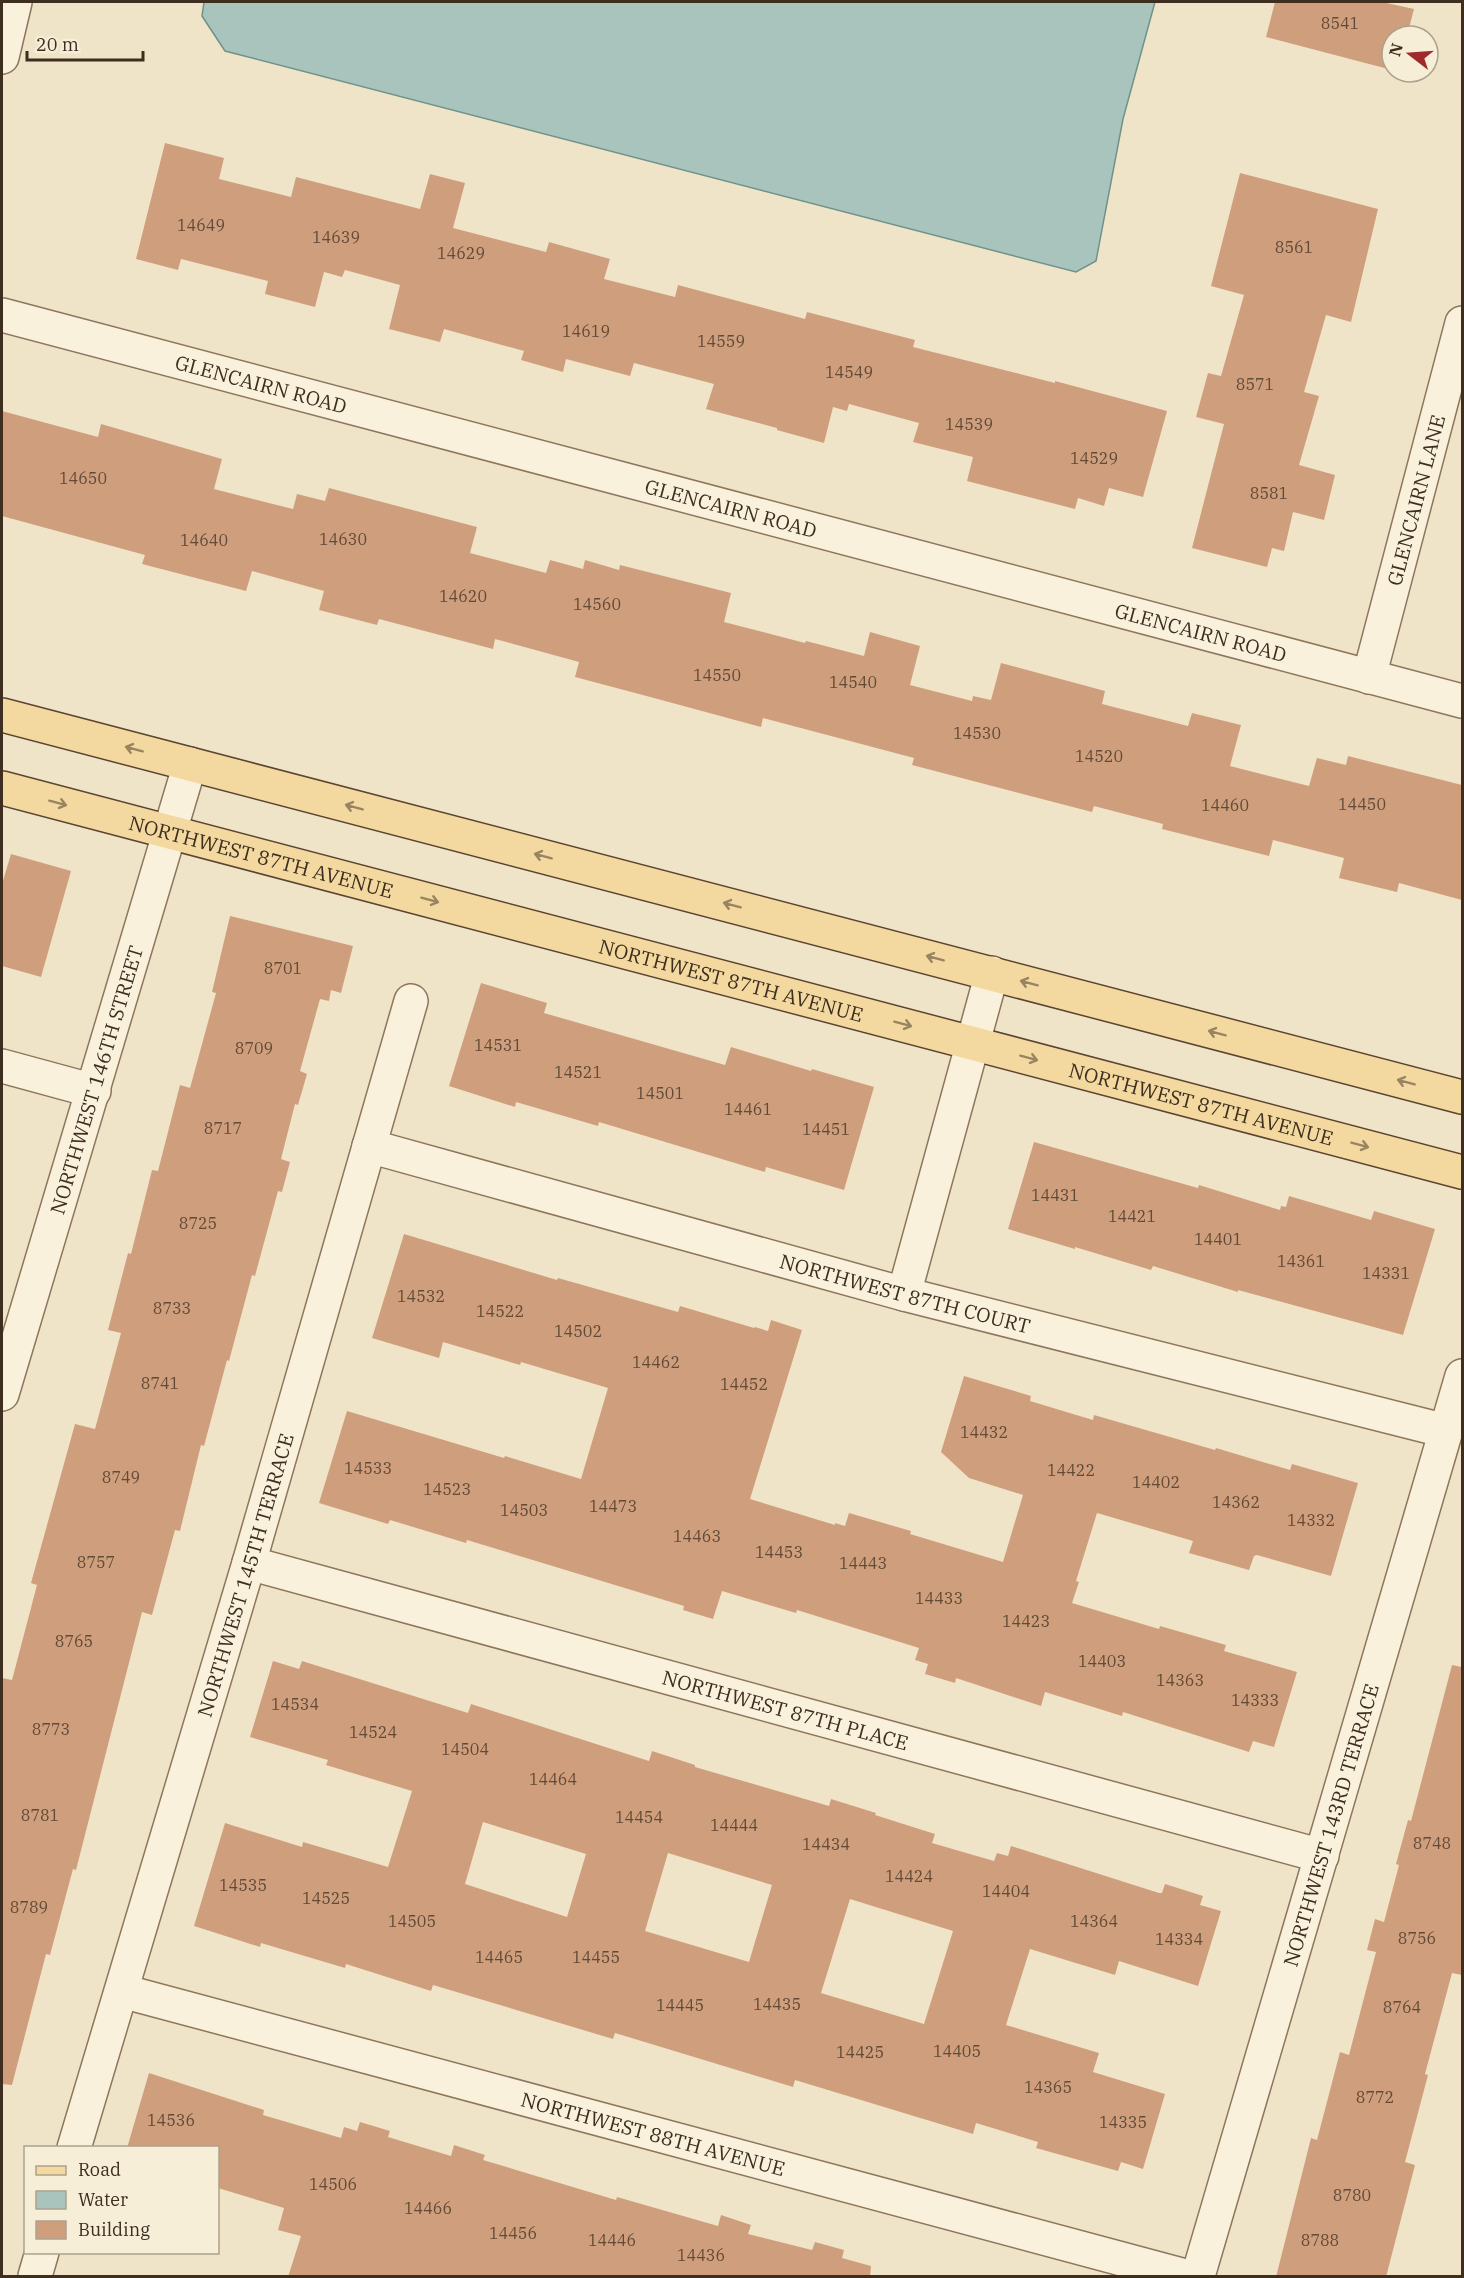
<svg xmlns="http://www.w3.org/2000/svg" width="1464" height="2278" viewBox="0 0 1464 2278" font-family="'IBM Plex Serif',serif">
<rect width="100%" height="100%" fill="#f0e4c8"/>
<!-- water -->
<polygon fill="#a9c4bc" stroke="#6f938a" stroke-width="1.5" points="204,2 1155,2 1123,119 1096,261 1076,272 225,51 202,16"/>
<!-- building -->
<g fill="#cf9f7d" fill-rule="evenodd">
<polygon points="1275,2 1382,2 1414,9 1407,36 1392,36 1392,70 1266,37"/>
<polygon points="165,143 224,158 219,179 291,197 296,177 420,209 430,174 465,183 453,228 546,252 549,242 610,259 604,279 675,297 678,285 805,319 807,312 915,340 913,347 1055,383 1055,381 1167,411 1143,497 1109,488 1104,506 1078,498 1075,509 967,481 973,457 913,442 919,423 849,404 847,411 833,407 824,443 777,430 777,428 706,409 714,384 634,363 630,376 566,359 563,372 521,360 524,351 444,329 440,342 389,329 400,285 345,270 342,277 324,272 315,307 265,294 268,281 181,259 178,270 136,259"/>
<polygon points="1240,173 1378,209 1351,322 1326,315 1304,392 1319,396 1299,465 1335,475 1324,520 1293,512 1284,551 1272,548 1267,567 1192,548 1224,424 1196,417 1208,373 1221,376 1244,295 1211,286"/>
<polygon points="2,411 98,437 101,424 222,459 214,489 293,509 297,494 325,501 329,488 477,527 470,553 546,573 550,560 583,569 585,560 619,570 620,565 731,593 724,622 805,643 806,641 864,656 870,632 920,646 910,685 972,701 973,696 991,700 1001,663 1105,691 1102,704 1188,726 1192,713 1241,725 1230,766 1309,786 1317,758 1346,765 1348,756 1462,785 1462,900 1399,883 1397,892 1339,878 1344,858 1273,840 1269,856 1162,829 1163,824 1094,806 1092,812 912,765 914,758 763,718 761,727 654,698 575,677 579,662 495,639 493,649 379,619 377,625 319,610 324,591 252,571 246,591 142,564 145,555 2,516"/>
<polygon points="11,854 71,871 41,977 2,966 2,884"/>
<polygon points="230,916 353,946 341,993 331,990 329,1001 320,999 300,1071 307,1074 298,1105 295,1104 281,1159 290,1162 282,1192 278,1191 255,1276 252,1275 229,1361 227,1360 204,1446 201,1445 180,1531 175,1530 152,1615 142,1612 76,1870 73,1869 50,1955 46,1954 12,2085 2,2084 2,1678 12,1680 37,1585 31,1583 75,1424 95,1429 121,1333 108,1330 128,1253 131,1254 152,1170 158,1171 180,1085 190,1088 216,993 212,992"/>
<polygon points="481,983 547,1003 544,1013 725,1065 731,1047 811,1071 812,1069 874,1087 844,1190 766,1167 765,1172 599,1122 598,1126 516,1102 515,1107 449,1086"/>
<polygon points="1034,1142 1198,1188 1199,1185 1280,1210 1281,1206 1286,1207 1289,1196 1371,1220 1374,1211 1435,1229 1403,1335 1238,1290 1238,1292 1153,1266 1151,1270 1075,1247 1075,1249 1008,1229"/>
<polygon points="404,1234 557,1280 558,1278 678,1312 680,1306 754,1328 755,1327 768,1331 771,1320 802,1330 750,1499 835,1525 835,1523 845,1526 849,1513 911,1531 910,1534 1003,1562 1023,1495 969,1478 941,1452 964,1376 1031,1396 1030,1401 1093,1420 1094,1415 1215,1450 1216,1448 1290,1470 1292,1464 1358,1483 1331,1576 1257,1555 1254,1556 1249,1570 1189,1553 1193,1541 1097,1513 1076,1581 1079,1582 1072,1603 1159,1629 1160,1626 1226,1645 1224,1651 1297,1672 1274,1747 1253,1741 1249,1752 1123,1712 1122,1716 1045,1692 1041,1706 956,1678 955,1683 925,1674 928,1664 915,1660 919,1648 797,1610 796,1613 722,1591 713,1619 683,1610 684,1606 467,1540 466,1543 390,1520 388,1524 319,1503 347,1411 504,1458 505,1456 581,1479 608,1388 521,1362 520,1365 443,1342 439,1358 372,1338"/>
<path d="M273,1661L299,1669L302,1661L468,1713L471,1704L649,1761L652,1751L695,1765V1767L829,1806L831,1799L876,1813L875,1815L935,1834L932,1843L994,1861L997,1853L1008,1856L1011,1846L1159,1893H1162L1165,1884L1203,1896L1200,1905L1221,1911L1198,1986L1119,1961L1115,1975L1030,1949L1006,2025L1099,2053L1093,2072L1165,2094L1143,2169L1121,2162L1118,2171L1036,2148L1038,2142L976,2123L973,2134L795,2080L793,2087L615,2033L613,2039L433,1985L431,1991L346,1964L345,1968L261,1943L260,1947L194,1926L225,1823L302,1847L303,1842L388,1867L412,1791L326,1765L328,1760L250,1737ZM483,1822L586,1854L567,1917L465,1884ZM668,1853L772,1885L749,1962L645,1931ZM850,1899L953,1931L924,2024L821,1993Z"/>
<polygon points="1452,1665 1462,1667 1462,1975 1452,1973 1425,2074 1428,2075 1405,2162 1415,2165 1386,2277 1276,2277 1311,2138 1317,2140 1340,2052 1349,2055 1376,1952 1367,1950 1375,1919 1384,1922 1399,1865 1396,1864 1408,1820 1411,1821"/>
<polygon points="149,2073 264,2110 263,2115 341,2138 344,2127 357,2131 360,2122 390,2131 388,2137 451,2156 454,2145 485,2155 483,2160 616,2200 617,2197 718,2226 721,2215 751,2225 748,2234 812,2250 815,2242 844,2250 842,2258 871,2266 870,2277 288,2277 301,2236 278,2230 284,2208 218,2188 218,2148 127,2148"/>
</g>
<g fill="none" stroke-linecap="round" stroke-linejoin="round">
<defs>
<g id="minor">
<polyline points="2,57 15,2"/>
<path id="s1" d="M2,315L1462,701"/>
<path id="s2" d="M1369,677L1462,323"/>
<polyline points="2,1066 94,1091"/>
<path id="s3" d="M369,1146L904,1294L1446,1431"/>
<polyline points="904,1294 992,973"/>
<path id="s4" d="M2,1394L190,764"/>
<path id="s5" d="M249,1563L1322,1856"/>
<path id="s6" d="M122,1991L1185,2276"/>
<path id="s7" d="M74,2148L249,1563L411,1001"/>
<polyline points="35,2276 42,2252"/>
<path id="s8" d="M1198,2276L1462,1376"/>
</g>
<g id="major">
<polyline points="2,715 1462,1097"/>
<path id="s9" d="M2,788L1462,1172"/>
</g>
</defs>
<!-- minor casing -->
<use href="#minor" stroke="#8d765c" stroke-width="36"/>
<!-- major casing -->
<use href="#major" stroke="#5b4430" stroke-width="36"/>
<!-- minor -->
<use href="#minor" stroke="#faf1dc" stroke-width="33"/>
<!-- major -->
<use href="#major" stroke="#f3d9a0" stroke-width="33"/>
</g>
<!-- one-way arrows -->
<defs><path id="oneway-shaft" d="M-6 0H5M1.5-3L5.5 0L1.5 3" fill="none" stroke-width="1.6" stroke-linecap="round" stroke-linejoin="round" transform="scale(1.5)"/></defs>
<g stroke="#988460">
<use href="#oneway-shaft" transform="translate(134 749) rotate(-165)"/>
<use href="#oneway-shaft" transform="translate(58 803) rotate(15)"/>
<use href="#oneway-shaft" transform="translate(354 807) rotate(-165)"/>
<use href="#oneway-shaft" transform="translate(543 856) rotate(-165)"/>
<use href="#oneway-shaft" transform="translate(430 900) rotate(15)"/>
<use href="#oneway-shaft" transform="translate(732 905) rotate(-165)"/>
<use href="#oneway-shaft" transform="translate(935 958) rotate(-165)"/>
<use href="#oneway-shaft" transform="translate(1029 983) rotate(-165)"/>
<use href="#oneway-shaft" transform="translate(903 1024) rotate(15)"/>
<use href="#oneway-shaft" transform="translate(1217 1033) rotate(-165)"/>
<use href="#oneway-shaft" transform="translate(1029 1058) rotate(15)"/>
<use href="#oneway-shaft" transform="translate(1406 1082) rotate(-165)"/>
<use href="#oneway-shaft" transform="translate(1360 1145) rotate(15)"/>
</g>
<g text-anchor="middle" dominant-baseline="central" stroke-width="4.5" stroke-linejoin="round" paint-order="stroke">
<!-- number labels -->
<g font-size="16" fill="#624a37">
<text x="1340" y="23">8541</text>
<text x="201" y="225">14649</text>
<text x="336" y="237">14639</text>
<text x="1294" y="247">8561</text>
<text x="461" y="253">14629</text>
<text x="586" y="331">14619</text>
<text x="721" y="341">14559</text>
<text x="849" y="372">14549</text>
<text x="1255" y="384">8571</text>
<text x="969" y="424">14539</text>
<text x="1094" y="458">14529</text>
<text x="83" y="478">14650</text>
<text x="1269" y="493">8581</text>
<text x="343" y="539">14630</text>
<text x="204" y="540">14640</text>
<text x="463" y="596">14620</text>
<text x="597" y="604">14560</text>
<text x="717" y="675">14550</text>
<text x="853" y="682">14540</text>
<text x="977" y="733">14530</text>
<text x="1099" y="756">14520</text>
<text x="1362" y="804">14450</text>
<text x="1225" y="805">14460</text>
<text x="283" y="968">8701</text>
<text x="498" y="1045">14531</text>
<text x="254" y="1048">8709</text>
<text x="578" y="1072">14521</text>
<text x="660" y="1093">14501</text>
<text x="748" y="1109">14461</text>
<text x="223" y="1128">8717</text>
<text x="826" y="1129">14451</text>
<text x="1055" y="1195">14431</text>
<text x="1132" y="1216">14421</text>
<text x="198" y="1223">8725</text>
<text x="1218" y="1239">14401</text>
<text x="1301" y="1261">14361</text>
<text x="1386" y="1273">14331</text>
<text x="421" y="1296">14532</text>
<text x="172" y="1308">8733</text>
<text x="500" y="1311">14522</text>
<text x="578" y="1331">14502</text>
<text x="656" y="1362">14462</text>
<text x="160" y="1383">8741</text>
<text x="744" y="1384">14452</text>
<text x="984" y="1432">14432</text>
<text x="368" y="1468">14533</text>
<text x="1071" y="1470">14422</text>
<text x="121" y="1477">8749</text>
<text x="1156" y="1482">14402</text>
<text x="447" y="1489">14523</text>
<text x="1236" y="1502">14362</text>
<text x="613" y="1506">14473</text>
<text x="524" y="1510">14503</text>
<text x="1311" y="1520">14332</text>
<text x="697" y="1536">14463</text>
<text x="779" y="1552">14453</text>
<text x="96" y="1562">8757</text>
<text x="863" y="1563">14443</text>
<text x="939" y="1598">14433</text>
<text x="1026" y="1621">14423</text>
<text x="74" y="1641">8765</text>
<text x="1102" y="1661">14403</text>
<text x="1180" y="1680">14363</text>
<text x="1255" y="1700">14333</text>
<text x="295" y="1704">14534</text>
<text x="51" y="1729">8773</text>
<text x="373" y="1732">14524</text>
<text x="465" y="1749">14504</text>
<text x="553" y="1779">14464</text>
<text x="40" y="1815">8781</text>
<text x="639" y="1817">14454</text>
<text x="734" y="1825">14444</text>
<text x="1432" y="1843">8748</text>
<text x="826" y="1844">14434</text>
<text x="909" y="1876">14424</text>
<text x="243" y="1885">14535</text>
<text x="1006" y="1891">14404</text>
<text x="326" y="1898">14525</text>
<text x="29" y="1907">8789</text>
<text x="412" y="1921">14505</text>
<text x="1094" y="1921">14364</text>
<text x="1417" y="1938">8756</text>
<text x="1179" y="1939">14334</text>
<text x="499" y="1957">14465</text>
<text x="596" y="1957">14455</text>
<text x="777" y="2004">14435</text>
<text x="680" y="2005">14445</text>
<text x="1402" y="2007">8764</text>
<text x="957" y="2051">14405</text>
<text x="860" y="2052">14425</text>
<text x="1048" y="2087">14365</text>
<text x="1375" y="2097">8772</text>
<text x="171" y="2120">14536</text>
<text x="1123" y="2122">14335</text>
<text x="333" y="2184">14506</text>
<text x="1352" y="2195">8780</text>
<text x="428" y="2208">14466</text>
<text x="513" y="2233">14456</text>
<text x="612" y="2240">14446</text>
<text x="1320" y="2240">8788</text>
<text x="701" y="2255">14436</text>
</g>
<!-- street labels -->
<g font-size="20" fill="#3d2e20" stroke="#f7eed8">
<text stroke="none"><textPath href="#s1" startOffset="268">GLENCAIRN ROAD</textPath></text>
<text stroke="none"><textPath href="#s2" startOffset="183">GLENCAIRN LANE</textPath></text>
<text stroke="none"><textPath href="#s1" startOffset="754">GLENCAIRN ROAD</textPath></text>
<text stroke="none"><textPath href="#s1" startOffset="1240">GLENCAIRN ROAD</textPath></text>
<text stroke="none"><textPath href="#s9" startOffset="268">NORTHWEST 87TH AVENUE</textPath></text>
<text stroke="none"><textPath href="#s9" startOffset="754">NORTHWEST 87TH AVENUE</textPath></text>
<text stroke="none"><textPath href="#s4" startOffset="328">NORTHWEST 146TH STREET</textPath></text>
<text stroke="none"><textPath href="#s9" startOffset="1240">NORTHWEST 87TH AVENUE</textPath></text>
<text stroke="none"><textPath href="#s3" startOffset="556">NORTHWEST 87TH COURT</textPath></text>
<text stroke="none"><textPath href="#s7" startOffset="598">NORTHWEST 145TH TERRACE</textPath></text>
<text stroke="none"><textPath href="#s5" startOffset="556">NORTHWEST 87TH PLACE</textPath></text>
<text stroke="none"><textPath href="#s8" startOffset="470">NORTHWEST 143RD TERRACE</textPath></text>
<text stroke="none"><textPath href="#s6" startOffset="550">NORTHWEST 88TH AVENUE</textPath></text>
</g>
</g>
<!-- border -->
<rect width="1464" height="2278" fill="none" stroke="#3d2e20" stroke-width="6"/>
<!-- legend -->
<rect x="24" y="2146" width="195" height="108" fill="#f7eed8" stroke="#ada18e" stroke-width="1.5"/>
<rect x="36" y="2166" width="30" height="9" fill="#f3d9a0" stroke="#ada18e" stroke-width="1.5"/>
<text x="78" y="2176" font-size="18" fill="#3d2e20">Road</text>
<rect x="36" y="2191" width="30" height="18" fill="#a9c4bc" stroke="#ada18e" stroke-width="1.5"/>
<text x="78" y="2206" font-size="18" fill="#3d2e20">Water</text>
<rect x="36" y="2221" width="30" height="18" fill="#cf9f7d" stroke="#ada18e" stroke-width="1.5"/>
<text x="78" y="2236" font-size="18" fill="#3d2e20">Building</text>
<!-- north arrow -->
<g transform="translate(1410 54) rotate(287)"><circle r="28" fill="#f7eed8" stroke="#ada18e" stroke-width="1.5"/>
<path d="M0-4.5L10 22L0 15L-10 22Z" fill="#9e2a2b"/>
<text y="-9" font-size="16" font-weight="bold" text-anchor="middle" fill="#3d2e20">N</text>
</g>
<!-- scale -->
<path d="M27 51v9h116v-9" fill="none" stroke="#3d2e20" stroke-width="3"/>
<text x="36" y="51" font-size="18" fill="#3d2e20" stroke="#f7eed8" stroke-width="4.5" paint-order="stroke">20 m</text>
</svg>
